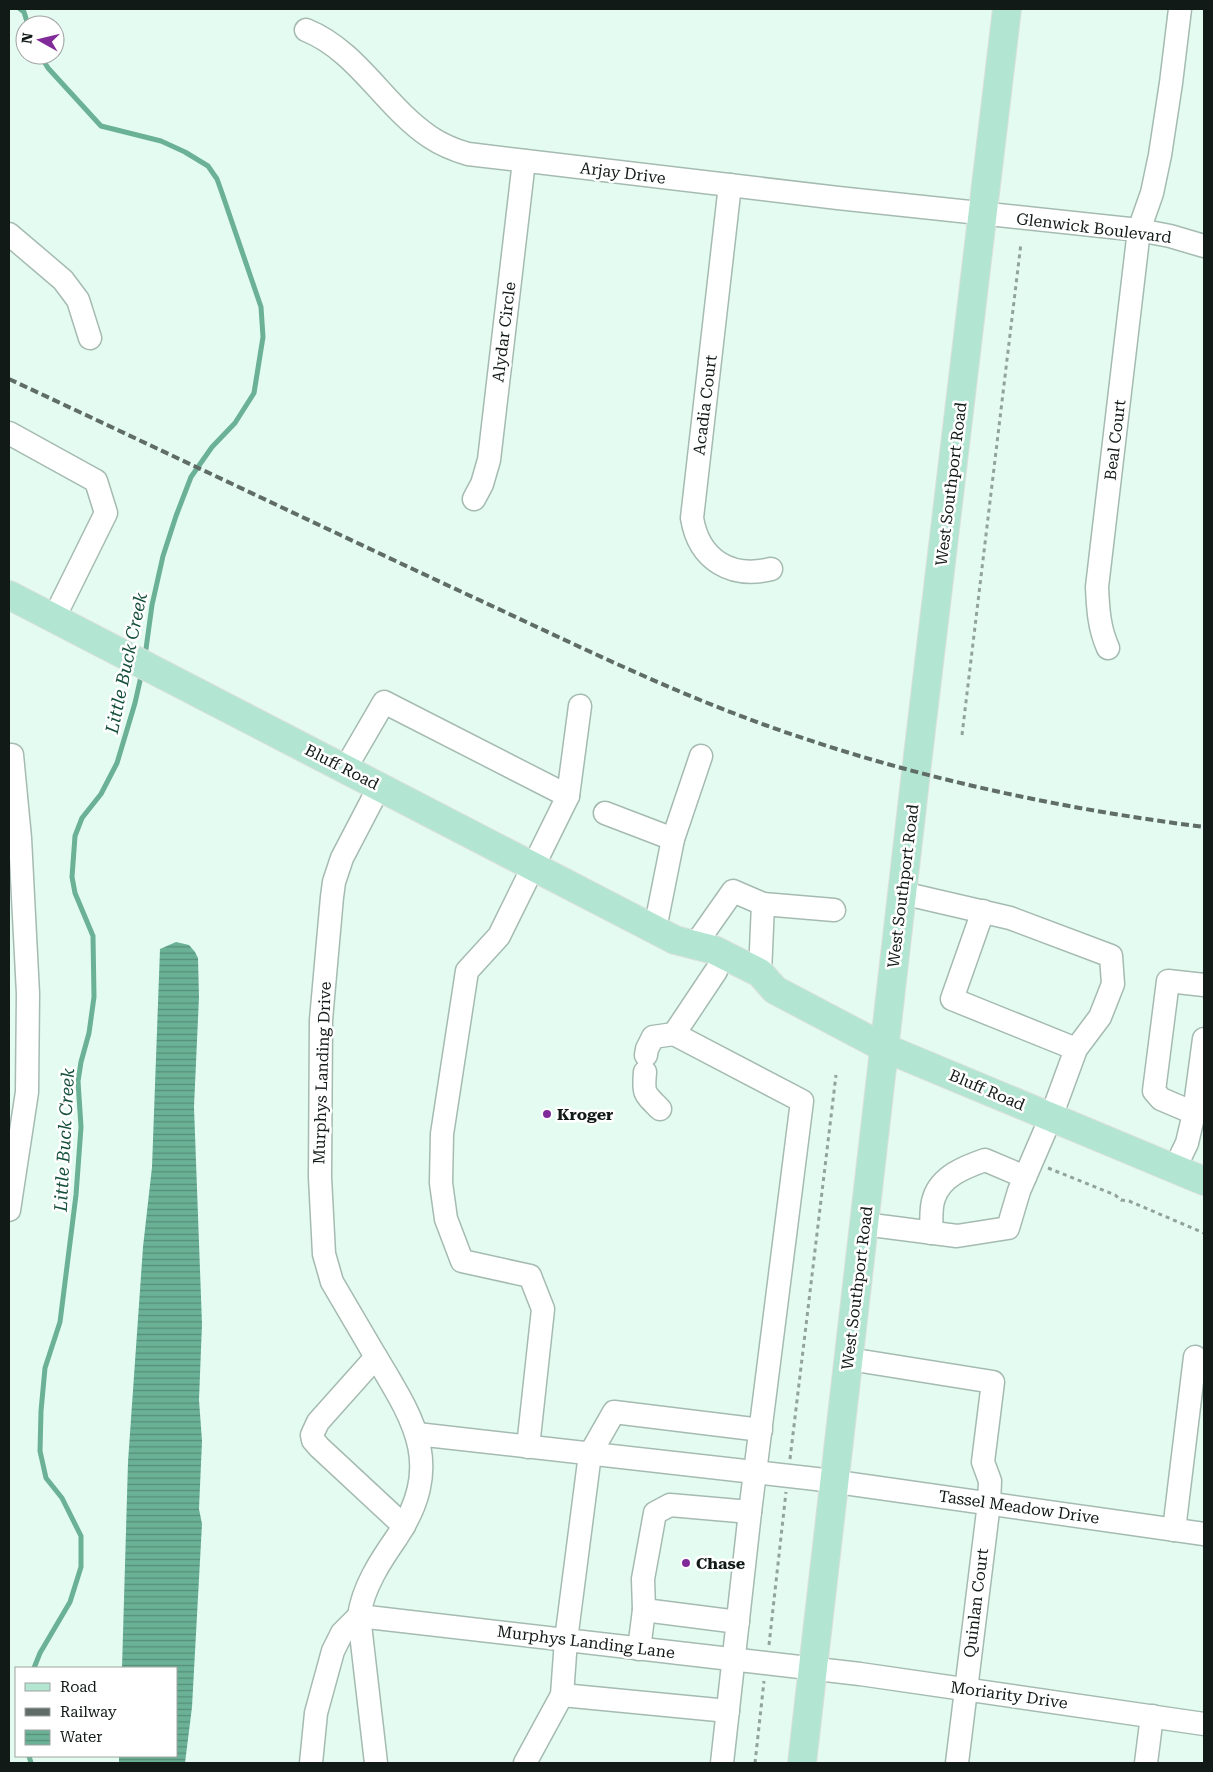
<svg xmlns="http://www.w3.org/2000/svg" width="1213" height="1772" viewBox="0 0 1213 1772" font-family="'Roboto Serif',serif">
<defs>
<pattern id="water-rules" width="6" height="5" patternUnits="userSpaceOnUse" patternTransform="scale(1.25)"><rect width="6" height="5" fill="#6ab196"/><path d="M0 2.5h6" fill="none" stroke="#568f79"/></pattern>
</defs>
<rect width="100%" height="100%" fill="#e4fbf1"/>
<!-- water -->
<polygon fill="url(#water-rules)" points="176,942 189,945 195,952 198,958 199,997 194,1107 202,1324 199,1400 202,1441 199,1509 202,1524 192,1707 185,1763 119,1763 119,1756 176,1756 176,1668 122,1668 128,1462 143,1247 152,1167 160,949"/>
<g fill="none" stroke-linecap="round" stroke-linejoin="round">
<!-- stream -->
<g stroke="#6ab196" stroke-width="5">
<polyline points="20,9 24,12 28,25"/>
<polyline points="40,55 48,68 101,126 161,141 185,152 208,166 217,179 222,193 261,307 263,337 254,393 235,423 212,447 191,477 176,516 163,556 152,605 145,656"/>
<polyline points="34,1668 40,1653 70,1602 81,1567 81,1536 62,1498 46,1478 40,1451 41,1411 45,1368 60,1322 76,1195 81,1127 78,1081 81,1062 89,1033 94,997 93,936 75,893 72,877 75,836 82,818 101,794 117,763 135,703 142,672"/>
<polyline points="29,1756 31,1763"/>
</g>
<defs>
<g id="minor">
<path d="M306,30C358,51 384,106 430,137C442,145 454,150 468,154L838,198L1139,230L1170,236L1204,246"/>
<path d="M730,185L692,518C699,560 731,579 771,569"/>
<polyline points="9,234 63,280 78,300 90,338"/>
<polyline points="9,433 96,481 106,513 54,618"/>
<polyline points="474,499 482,484 489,460 524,161"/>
<path d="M1108,648C1099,628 1098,609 1097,587L1139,230L1152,193L1160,155L1171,83L1180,9"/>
<polyline points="345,769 384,702 568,796 499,936 467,971 442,1134 441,1183 446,1219 462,1261 530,1276 543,1309 528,1447"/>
<polyline points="379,787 342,858 334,882 332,897 321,1020 320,1177 324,1254 332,1282 376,1357 318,1422 312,1435 313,1440 319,1447 404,1526"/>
<polyline points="568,796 580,706"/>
<polyline points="605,813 673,839"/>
<polyline points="983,911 952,999 1076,1049"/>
<polyline points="655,929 673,839 701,756"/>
<polyline points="695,945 733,891 763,904 834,910"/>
<polyline points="716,971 674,1034 802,1101 750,1512 722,1763"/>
<polyline points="760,973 763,904"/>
<polyline points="646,1055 647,1049 653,1037 674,1034"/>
<path d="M645,1072C643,1094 644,1093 660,1109"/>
<polyline points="1194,1113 1161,1099 1154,1091 1168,981 1204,985"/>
<polyline points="1175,1168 1187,1143 1194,1113 1204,1039"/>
<polyline points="9,1210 27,1092 28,994 20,838 12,755"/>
<polyline points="864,1224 957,1236 1008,1228 1019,1191 1051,1117 1076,1049 1100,1017 1113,984 1111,956 1010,918 902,893"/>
<path d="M931,1233C932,1222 930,1208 934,1198C941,1176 965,1167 985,1160L1025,1177"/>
<path d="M376,1357C415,1422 444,1465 397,1537C381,1560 363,1587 359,1616L860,1674L1204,1724"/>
<polyline points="849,1359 993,1382 983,1462 990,1481 989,1503 957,1763"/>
<polyline points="417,1434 816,1479 1204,1534"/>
<polyline points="1174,1530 1195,1357"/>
<polyline points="738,1622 644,1610 643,1579 655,1513 670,1505 750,1512"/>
<polyline points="639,1649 644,1610"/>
<polyline points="562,1695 728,1711"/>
<polyline points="311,1763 316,1713 333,1651 342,1633 359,1616 376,1763"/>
<polyline points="525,1763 562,1695 566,1640 590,1454 614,1412 761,1430"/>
<polyline points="1146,1763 1152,1716"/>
</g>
<g id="major">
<polyline points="9,595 675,940 714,950 760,973 775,990 885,1048 1204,1181"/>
<polyline points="802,1763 916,772 1007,9"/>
</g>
</defs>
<!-- minor casing -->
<use href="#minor" stroke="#a5bbb1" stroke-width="25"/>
<!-- major casing -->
<use href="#major" stroke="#dedfdf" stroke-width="30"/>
<!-- path -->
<g stroke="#92a39c" stroke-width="3" stroke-dasharray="4 4" stroke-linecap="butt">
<polyline points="962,735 1021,243"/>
<polyline points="1048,1168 1115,1195 1121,1200 1129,1201 1204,1233"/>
<polyline points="790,1459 836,1075"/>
<polyline points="769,1645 786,1492"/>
<polyline points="755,1763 764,1681"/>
</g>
<!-- minor -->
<use href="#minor" stroke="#fff" stroke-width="22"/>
<!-- major -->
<use href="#major" stroke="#b3e6d2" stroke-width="28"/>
<!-- rail -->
<path stroke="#5f6c67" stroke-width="4" stroke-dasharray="8 4" stroke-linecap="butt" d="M9,379C161,450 312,522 464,593C564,639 662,688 765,725C907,776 1055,808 1204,827"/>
</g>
<!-- markers -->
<g fill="#812b9a" stroke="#fff" stroke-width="2">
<circle cx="547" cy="1114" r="5"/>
<circle cx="686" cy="1563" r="5"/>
</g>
<g text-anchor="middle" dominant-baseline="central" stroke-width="5" stroke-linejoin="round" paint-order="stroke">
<!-- street labels -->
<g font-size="16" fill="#121a17" stroke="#fff">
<text transform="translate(623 173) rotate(7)">Arjay Drive</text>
<text transform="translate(1094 228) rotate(7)">Glenwick Boulevard</text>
<text transform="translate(504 332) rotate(-83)">Alydar Circle</text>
<text transform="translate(705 405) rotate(-83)">Acadia Court</text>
<text transform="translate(1115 440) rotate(-83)">Beal Court</text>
<text transform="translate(951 484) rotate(-83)">West Southport Road</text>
<text transform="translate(342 767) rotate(27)">Bluff Road</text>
<text transform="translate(903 886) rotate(-83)">West Southport Road</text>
<text transform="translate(322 1073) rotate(-88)">Murphys Landing Drive</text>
<text transform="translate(987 1090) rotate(23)">Bluff Road</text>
<text transform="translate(857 1288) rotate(-83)">West Southport Road</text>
<text transform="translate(1019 1507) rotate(8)">Tassel Meadow Drive</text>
<text transform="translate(976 1603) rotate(-83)">Quinlan Court</text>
<text transform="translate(586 1642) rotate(7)">Murphys Landing Lane</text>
<text transform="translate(1009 1695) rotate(8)">Moriarity Drive</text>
</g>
<!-- poi labels -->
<g font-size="16" font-weight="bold" fill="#121a17" stroke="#fff" text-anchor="start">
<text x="557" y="1114">Kroger</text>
<text x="696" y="1563">Chase</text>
</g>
<!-- water labels -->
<g font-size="18" font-style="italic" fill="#16503d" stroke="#fff">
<text transform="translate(126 663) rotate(-78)">Little Buck Creek</text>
<text transform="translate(64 1140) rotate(-87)">Little Buck Creek</text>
</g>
</g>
<!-- border -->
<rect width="1213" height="1772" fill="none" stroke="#121a17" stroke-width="20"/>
<!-- legend -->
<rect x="15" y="1667" width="162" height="90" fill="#ffffff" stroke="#a0a3a2"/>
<rect x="25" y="1683" width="25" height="8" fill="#b3e6d2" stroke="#a0a3a2"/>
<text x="60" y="1692" font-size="15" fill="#121a17">Road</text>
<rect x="25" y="1708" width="25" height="8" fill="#5f6c67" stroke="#a0a3a2"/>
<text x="60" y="1717" font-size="15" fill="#121a17">Railway</text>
<rect x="25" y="1730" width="25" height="15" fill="url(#water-rules)" stroke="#a0a3a2"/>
<text x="60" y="1742" font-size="15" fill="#121a17">Water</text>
<!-- north arrow -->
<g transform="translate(40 40) rotate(278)"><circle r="24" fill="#ffffff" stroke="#a0a3a2"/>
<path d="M0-4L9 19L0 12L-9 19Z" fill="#812b9a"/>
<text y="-8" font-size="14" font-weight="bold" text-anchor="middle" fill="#121a17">N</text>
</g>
</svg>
